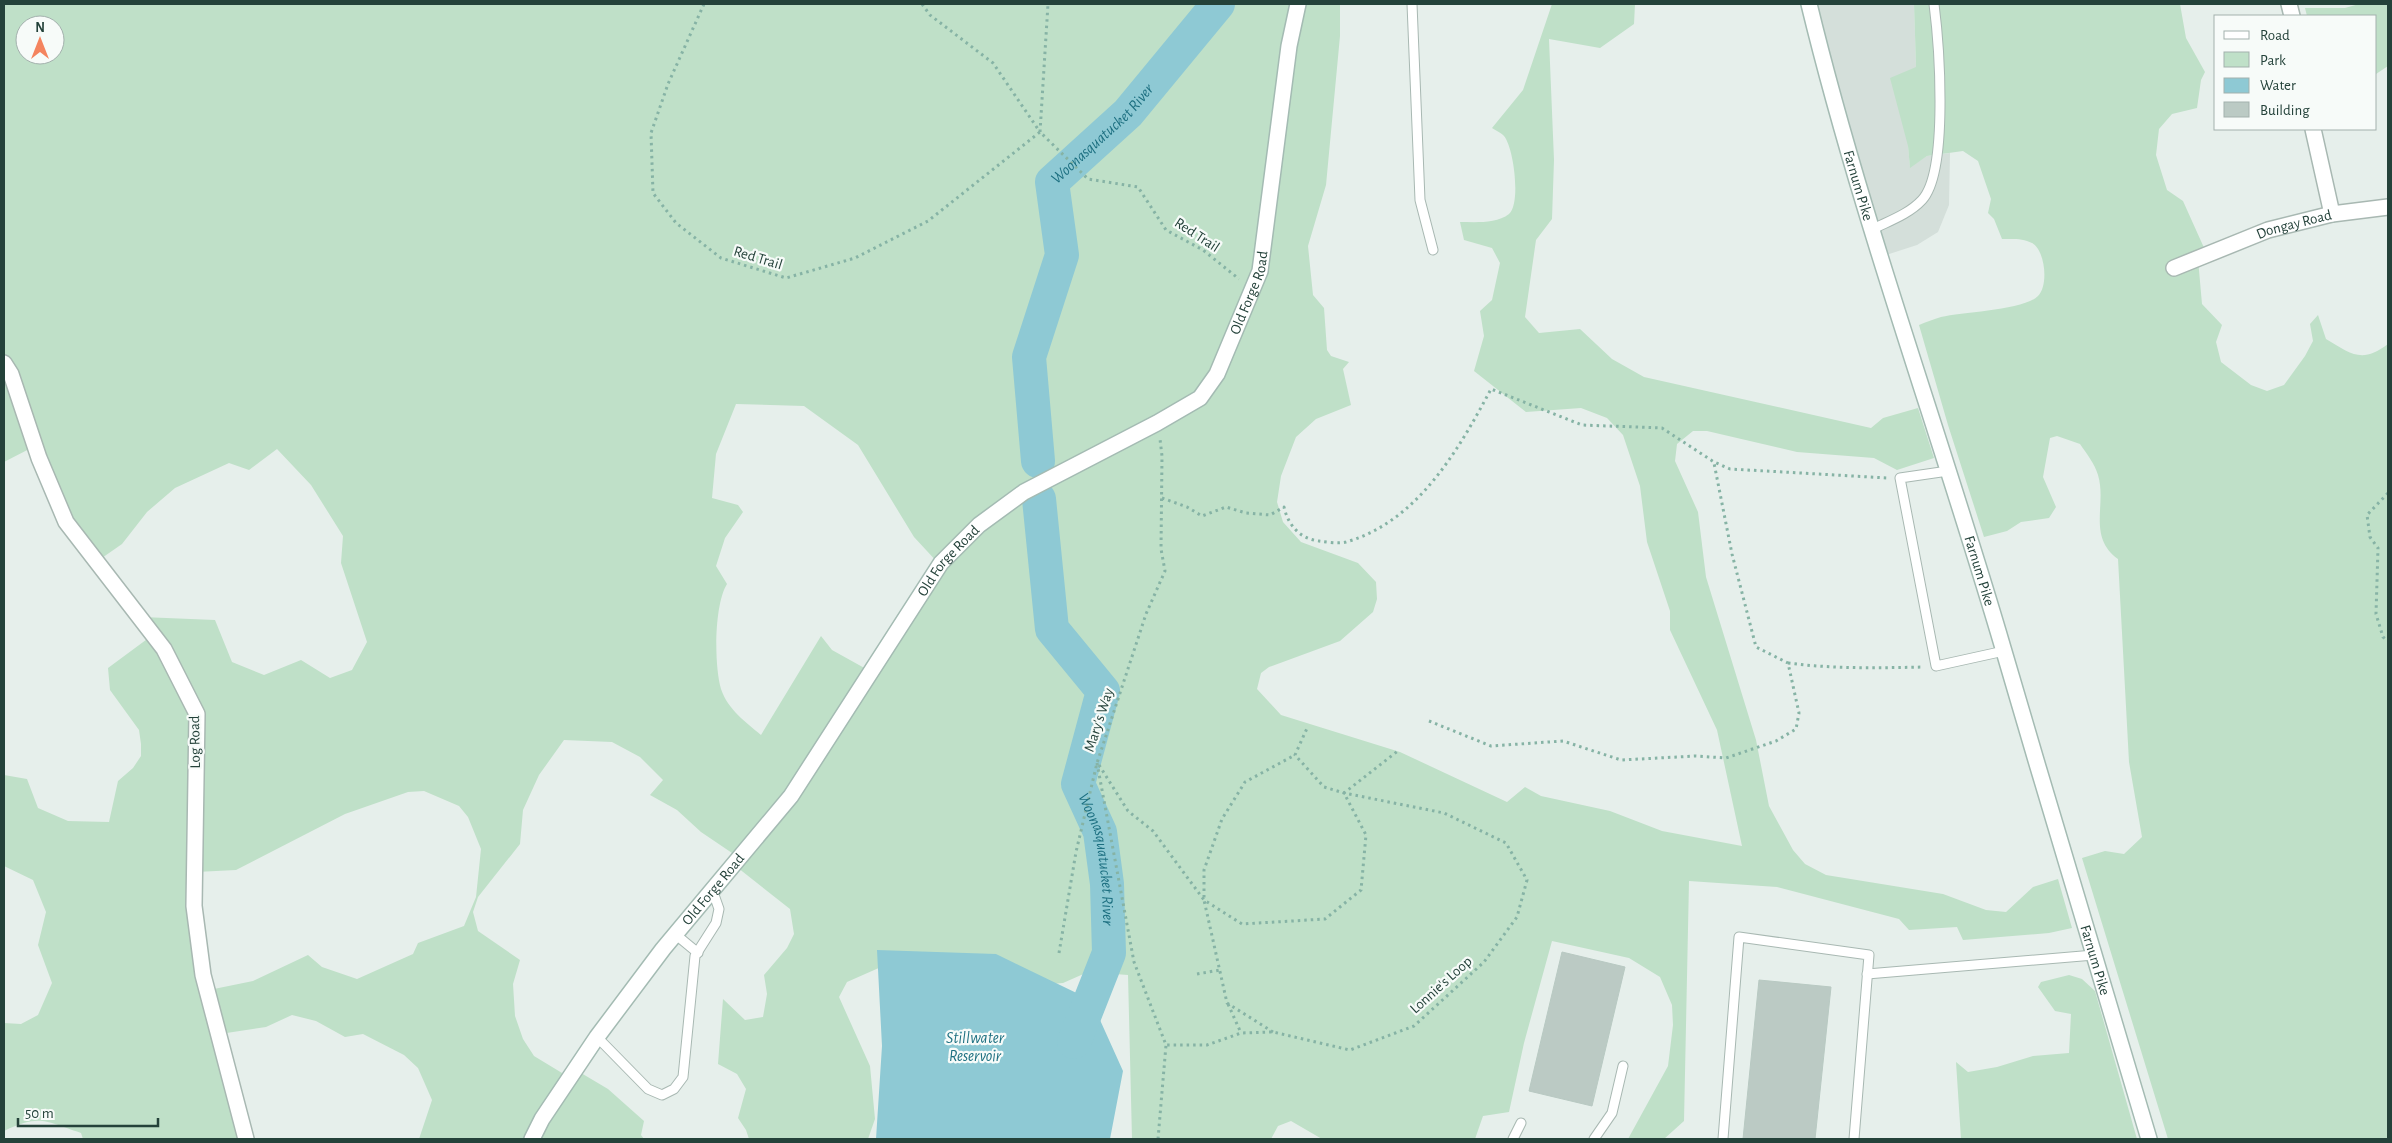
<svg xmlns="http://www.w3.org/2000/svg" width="2392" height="1143" viewBox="0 0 2392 1143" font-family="'Alegreya Sans',sans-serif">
<rect width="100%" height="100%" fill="#e6efeb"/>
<!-- built -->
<polygon fill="#d4dfda" points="1804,4 1914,4 1916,67 1908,146 1910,167 1927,156 1950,153 1949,205 1938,232 1917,245 1883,256"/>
<!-- green -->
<g fill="#bfe0c8" fill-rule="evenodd">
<path d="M4,4H1340V36L1326,185L1308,246L1313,295L1324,308L1327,350L1331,356L1349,362L1343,369L1351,405L1316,419L1296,437L1281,476L1277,502L1283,522L1301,542L1358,563L1376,582L1377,599L1373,612L1340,641L1269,667L1261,673L1257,689L1281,715L1400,752L1507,802L1525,787L1541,796L1610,811L1662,831L1742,846L1717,730L1670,630V611L1647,542L1640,486L1623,435L1607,418L1581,408L1526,412L1474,371L1484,336L1480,311L1492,300L1500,263L1492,248L1464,240L1460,222C1475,222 1496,224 1509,214C1521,204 1514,148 1504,136C1502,133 1496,131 1492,128L1523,90L1552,4H1635L1634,24L1600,48L1549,39L1554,160L1552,219L1536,240L1525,317L1539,333L1580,329L1612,359L1644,377L1871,428L1883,418L1918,408L1934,458L1897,470L1874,458L1797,452L1707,431H1693L1677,444L1675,461L1698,512L1706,577L1756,740L1769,806L1793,850L1805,864L1826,875L1943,894L1986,910L2006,912L2033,887L2058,879L2072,928L2049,933L1963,940L1957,927L1909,930L1899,919L1777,887L1689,881L1684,1121L1664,1139H1628L1668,1066L1673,1025L1672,1005L1660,977L1629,958L1552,941L1524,1043L1509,1112L1483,1116L1475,1139H1322L1291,1121L1278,1126L1271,1139H1132L1128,975L1088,972L1063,983L1041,985L881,967L847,982L839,997L870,1066L875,1119L868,1139H749L746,1130L738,1118L746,1089L737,1074L718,1064L723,999L745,1020L763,1017L767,994L764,975L787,948L794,934L790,909L733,864L735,855L701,832L677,810L650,795L663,780L640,757L612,742L564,740L539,775L523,810L520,844L478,897L473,912L478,931L520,960L513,984L515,1016L523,1039L534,1056L567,1076L576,1070L608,1089L644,1121L641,1135L644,1139H419L432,1100L418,1068L404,1055L363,1034L345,1037L316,1021L292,1015L266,1027L220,1034L247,1139H83L81,1133C44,1121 41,1114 4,1131V1023L21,1024L38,1015L52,983L38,945L46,912L33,880L4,866V775L27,779L38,808L68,821L109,822L118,781L133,768L141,756V744L139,730L110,690L108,668L154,634L142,617L215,620L232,662L264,675L301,660L330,678L352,670L367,642L341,563L343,536L311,485L277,449L249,470L229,463L175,488L147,512L122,544L99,560L64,517L37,445L4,462ZM25,25H55V55H25ZM736,404L804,406L858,445L914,537L939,564L868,670L832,650L821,636L761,735C746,722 728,710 721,689C714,665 714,605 727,584L716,566L725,538L743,512L738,505L712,498L716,454ZM424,791L459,806L468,817L481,849L476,897L464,926L418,943L413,954L357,979L322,967L308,955L253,981L209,990L196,872L236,870L345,814L408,792Z"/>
<path d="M1914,4H2180L2186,38L2205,72L2201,80L2197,108L2172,114L2159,129L2156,155L2167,190L2183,201L2205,250L2198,259L2202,304L2222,325L2216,342L2221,362L2251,385L2267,391L2284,385L2305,356L2313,341L2310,324L2318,315L2326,339C2351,354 2362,364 2388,344V1139H2168L2082,858L2105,851L2124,854L2142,837L2129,762L2118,559C2087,536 2107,505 2098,475C2095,464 2086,453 2080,444L2057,436L2050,438L2043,477L2056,507L2049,518L2021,522L2007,531L1984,537L1948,425L1919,325C1926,322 1934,319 1941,317C1963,312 2024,310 2038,296C2049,285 2045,250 2032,243C2023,238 2012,239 2002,239L1994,219L1988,213L1991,199L1978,161L1963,151L1927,156L1910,168L1908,146L1890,78L1916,67Z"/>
<polygon points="2359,4 2388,4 2388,66 2376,74 2376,16 2307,16 2305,8 2345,8"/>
<polygon points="2069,975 2082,979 2095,991 2137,1139 1961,1139 1956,1062 1968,1072 1997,1067 2033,1056 2069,1053 2071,1014 2055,1011 2038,987 2041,982"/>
</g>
<!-- water -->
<polygon fill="#8ec9d4" points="877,950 996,954 1091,1000 1123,1071 1110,1139 876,1139 882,1046"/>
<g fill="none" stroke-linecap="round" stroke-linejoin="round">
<!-- river -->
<g stroke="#8ec9d4" stroke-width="34">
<path id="s1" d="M1038,461L1029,357L1062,255L1052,182L1128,113L1218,4"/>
<path id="s2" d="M1039,499L1052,629L1103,691L1078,784L1100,832L1107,884L1109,953L1074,1042"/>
</g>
</g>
<!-- building -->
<g fill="#bbcac4" stroke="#b8c9c2">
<polygon points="1562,952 1625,967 1592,1106 1529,1091"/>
<polygon points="1759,980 1831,987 1815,1139 1743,1139"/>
</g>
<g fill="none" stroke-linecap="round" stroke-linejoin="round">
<defs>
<g id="lane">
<polyline points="1412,4 1420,200 1433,250"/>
<path d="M1873,229C1889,221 1909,214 1922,200C1949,171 1939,43 1934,4"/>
<polyline points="1948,471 1900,478 1936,666 2004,651"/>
<polyline points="675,934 698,953"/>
<polyline points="1867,974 2094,955"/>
<polyline points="597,1037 648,1089 662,1095 674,1089 683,1077 695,956 716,923 719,909 712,889"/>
<polyline points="1513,1139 1521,1123"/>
<polyline points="1594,1139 1612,1113 1623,1066"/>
<polyline points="1723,1139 1739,937 1869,955 1854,1139"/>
</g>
<g id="street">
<polyline points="2289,4 2292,16"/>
<polyline points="2313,129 2332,214"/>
<path id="s3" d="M2174,268L2268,230L2332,214L2388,207"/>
<polyline points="4,363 11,374 39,458 66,522 164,649 197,714 194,906 203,975 246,1139"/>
</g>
<g id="secondary">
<path id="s4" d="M1809,4C1862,222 1940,433 2003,648C2051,812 2100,976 2149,1139"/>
<path id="s5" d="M532,1139L542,1119L597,1037L663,949L791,796L941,563L979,525L1024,492L1157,423L1200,398L1217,374L1260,271L1289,46L1298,4"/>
</g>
</defs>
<!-- lane casing -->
<use href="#lane" stroke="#a8b8b2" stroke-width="11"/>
<!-- street casing -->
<use href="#street" stroke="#a8b8b2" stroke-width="18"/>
<!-- secondary casing -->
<use href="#secondary" stroke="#a4bbb3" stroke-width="18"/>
<!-- path -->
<g stroke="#86b3a5" stroke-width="3" stroke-dasharray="2.5 4" stroke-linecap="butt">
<polyline points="704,4 668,84 651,133 653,193 676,223 721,258 786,278 855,258 928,221 1040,132 1088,179 1138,187 1166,230 1203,250 1239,279"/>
<polyline points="922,4 930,15 993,63 1040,132"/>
<polyline points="1040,132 1048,4"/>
<polyline points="2388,493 2367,515 2370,537 2378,548 2376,614 2383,637 2388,641"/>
<path d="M1162,498L1187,507L1202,516L1226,507L1246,513L1270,515L1284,507C1288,525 1300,539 1319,541C1327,542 1338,544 1346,542C1417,522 1458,451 1491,389L1582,425L1662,428L1714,462L1730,469L1888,478"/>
<path d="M1788,663C1833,669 1879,668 1924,667"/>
<polyline points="1429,721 1491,746 1563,741 1621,760 1696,756 1726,758 1776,741 1796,729 1799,713 1788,663 1756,647 1732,554 1714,463"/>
<polyline points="1097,763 1134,962 1166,1045 1207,1045 1241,1033 1273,1032 1350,1050 1414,1026 1484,962 1517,917 1527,880 1506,843 1444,813 1344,793 1324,787 1295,755 1308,726"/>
<polyline points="1099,765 1128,811 1153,831 1204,900 1242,924 1325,919 1361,890 1366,835 1344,793 1399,750"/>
<polyline points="1059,953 1076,852 1097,763 1146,614 1165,571 1161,549 1162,456 1160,439"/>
<polyline points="1197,974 1220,970"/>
<polyline points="1228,1004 1241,1033"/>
<polyline points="1273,1032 1227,1003 1204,900 1204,870 1222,819 1245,782 1295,755"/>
<polyline points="1158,1139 1166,1045"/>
</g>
<!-- lane -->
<use href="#lane" stroke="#fff" stroke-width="9"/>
<!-- street -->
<use href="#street" stroke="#fff" stroke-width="15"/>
<!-- secondary -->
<use href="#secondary" stroke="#fff" stroke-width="15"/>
</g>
<g text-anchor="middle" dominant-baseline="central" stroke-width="4.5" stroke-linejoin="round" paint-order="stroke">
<!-- street labels -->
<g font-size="15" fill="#24423a" stroke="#f7fbf9">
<text stroke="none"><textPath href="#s4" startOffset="188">Farnum Pike</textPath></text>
<text stroke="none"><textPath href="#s3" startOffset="128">Dongay Road</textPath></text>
<text transform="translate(1197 235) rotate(33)">Red Trail</text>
<text transform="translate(758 258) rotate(17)">Red Trail</text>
<text stroke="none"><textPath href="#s5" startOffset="1134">Old Forge Road</textPath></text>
<text stroke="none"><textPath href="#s5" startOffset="714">Old Forge Road</textPath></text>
<text stroke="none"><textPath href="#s4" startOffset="592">Farnum Pike</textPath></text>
<text transform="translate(1099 720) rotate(-72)">Mary's Way</text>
<text transform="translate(195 742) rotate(-91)">Log Road</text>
<text stroke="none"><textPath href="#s5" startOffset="309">Old Forge Road</textPath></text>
<text stroke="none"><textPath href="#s4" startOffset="998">Farnum Pike</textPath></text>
<text transform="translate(1441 985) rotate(-42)">Lonnie's Loop</text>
</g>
<!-- water labels -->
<g font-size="16" font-style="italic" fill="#1c6f80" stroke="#f7fbf9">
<text stroke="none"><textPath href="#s1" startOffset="355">Woonasquatucket River</textPath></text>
<text stroke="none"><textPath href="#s2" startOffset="386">Woonasquatucket River</textPath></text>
<text x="975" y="1038">Stillwater<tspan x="975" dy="18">Reservoir</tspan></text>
</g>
</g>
<!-- border -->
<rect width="2392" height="1143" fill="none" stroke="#24423a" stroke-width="10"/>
<!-- legend -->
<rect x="2214" y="15" width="162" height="115" fill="#f7fbf9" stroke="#a3b1ad"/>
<rect x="2224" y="31" width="25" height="8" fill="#ffffff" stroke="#a3b1ad"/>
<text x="2260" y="40" font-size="15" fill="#24423a">Road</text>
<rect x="2224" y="52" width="25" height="15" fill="#bfe0c8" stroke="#a3b1ad"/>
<text x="2260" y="65" font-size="15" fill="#24423a">Park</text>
<rect x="2224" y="78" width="25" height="15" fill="#8ec9d4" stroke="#a3b1ad"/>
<text x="2260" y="90" font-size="15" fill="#24423a">Water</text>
<rect x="2224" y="102" width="25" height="15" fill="#bbcac4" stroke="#a3b1ad"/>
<text x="2260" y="115" font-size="15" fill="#24423a">Building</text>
<!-- north arrow -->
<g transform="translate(40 40)"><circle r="24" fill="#f7fbf9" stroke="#a3b1ad"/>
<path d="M0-4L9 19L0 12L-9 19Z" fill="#f4845f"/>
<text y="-8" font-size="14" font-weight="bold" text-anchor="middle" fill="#24423a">N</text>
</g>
<!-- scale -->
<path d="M18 1118v8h140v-8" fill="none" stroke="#24423a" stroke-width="2.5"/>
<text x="25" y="1118" font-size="15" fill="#24423a" stroke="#f7fbf9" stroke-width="4" paint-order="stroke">50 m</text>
</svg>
